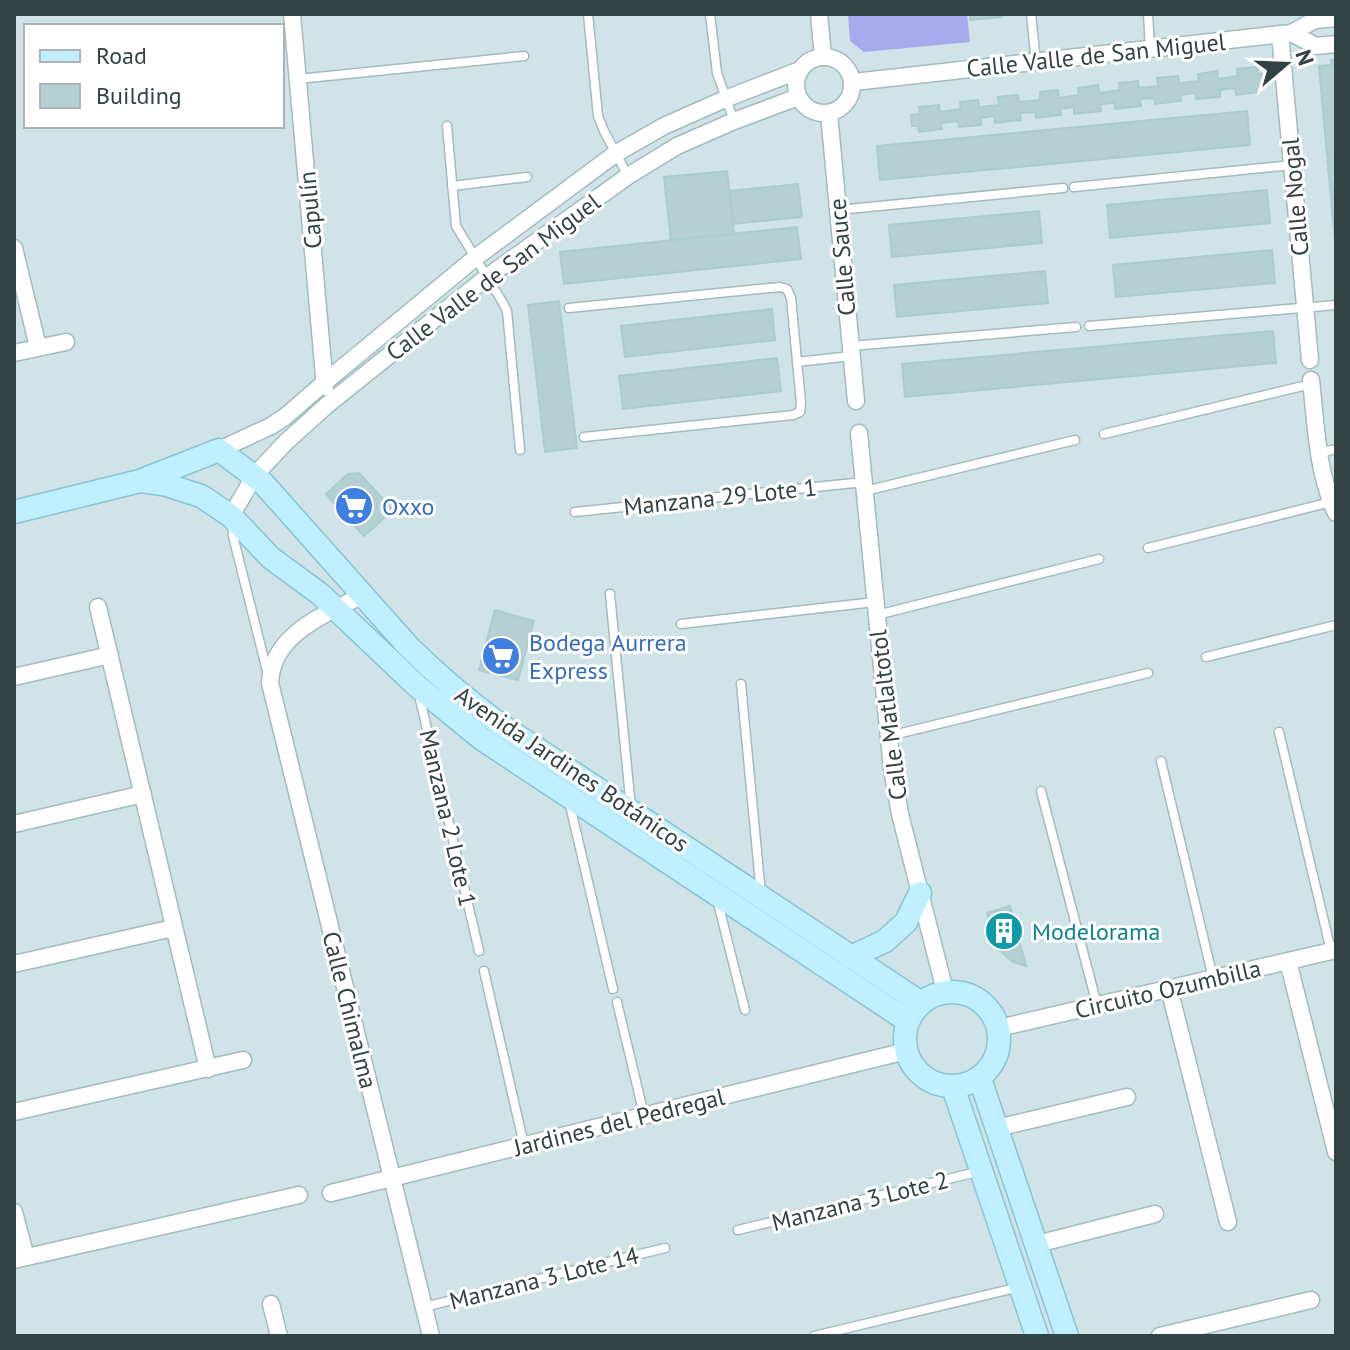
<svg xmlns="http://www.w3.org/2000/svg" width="1350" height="1350" viewBox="0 0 1350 1350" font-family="'PT Sans',sans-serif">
<rect width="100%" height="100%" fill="#e2f0f3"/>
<!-- residential -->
<path fill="#cfe3e8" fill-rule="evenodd" d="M14,14H1336V1336H14ZM26,26H282V126H26Z"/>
<!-- green -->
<polygon fill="#a5aaec" points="848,14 967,14 970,42 864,52 850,41"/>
<!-- building -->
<g fill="#b4d0d3" stroke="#a9cdd1" stroke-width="2">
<polygon points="970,14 1002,14 1002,17 970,20"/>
<polygon points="1331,60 1336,60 1335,243 1319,66 1332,65"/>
<polygon points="1257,67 1258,74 1267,73 1269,84 1259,85 1260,92 1236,95 1235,88 1220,90 1220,97 1196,99 1195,93 1180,95 1181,101 1155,104 1154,98 1140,99 1141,106 1115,109 1114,102 1112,103 1100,104 1101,111 1074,114 1074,107 1060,109 1061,115 1036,118 1035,112 1020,113 1021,120 995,123 994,116 981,118 981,125 959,127 958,121 941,123 942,129 919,132 918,126 912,126 911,115 920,114 919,107 939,105 940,112 961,109 960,102 978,100 979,107 999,105 998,97 1018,95 1019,102 1040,100 1040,92 1058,90 1059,98 1079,95 1078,88 1098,85 1099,93 1120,90 1119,83 1138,81 1139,88 1158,86 1157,78 1178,76 1179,83 1199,81 1198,74 1217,71 1218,79 1238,76 1237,69"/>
<polygon points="1247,111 1250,145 880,180 877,146"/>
<polygon points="727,171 734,234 671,240 664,177"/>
<polygon points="798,184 802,217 733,224 730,191"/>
<polygon points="1267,190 1270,223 1110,238 1107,205"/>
<polygon points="1039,211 1042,243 892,257 889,225"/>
<polygon points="797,227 801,259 564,284 560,252"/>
<polygon points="1272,250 1275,283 1116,297 1113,265"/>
<polygon points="1045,271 1048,303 897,317 894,285"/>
<polygon points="559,301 577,448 545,452 528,305"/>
<polygon points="772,309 775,340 625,357 621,326"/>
<polygon points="1273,331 1276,363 905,397 902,364"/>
<polygon points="777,358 781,391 623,409 619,376"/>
<polygon points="359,473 393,510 364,536 326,494 348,474"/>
<polygon points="495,610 534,621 518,680 479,670"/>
<polygon points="1010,906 1026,966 1013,962 997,948 987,913"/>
</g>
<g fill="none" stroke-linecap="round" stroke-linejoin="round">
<defs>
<g id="lane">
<polyline points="588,14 598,116 604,131 628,176"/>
<polyline points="710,14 717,73 734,121"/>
<polyline points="1031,14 1036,62"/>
<polyline points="1148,14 1150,49"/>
<polyline points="298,79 524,56"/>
<polyline points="447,126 456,226 503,303 507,311 520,450"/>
<polyline points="452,186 527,177"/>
<polyline points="1074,187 1292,165"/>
<polyline points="838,210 1063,188"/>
<polyline points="569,308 780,287 787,289 791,298 801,403 800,412 793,415 584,437"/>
<polyline points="1089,326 1336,305"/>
<polyline points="851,346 1076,327"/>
<polyline points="797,362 851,356"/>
<polyline points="1104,434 1311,384"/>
<polyline points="1319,453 1336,449"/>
<polyline points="865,491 1075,440"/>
<polyline points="575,512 864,482"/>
<polyline points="232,525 233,536 268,675"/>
<polyline points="1148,548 1331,502"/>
<polyline points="610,594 631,808"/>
<polyline points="877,615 1099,559"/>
<polyline points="681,624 875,602"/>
<polyline points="1206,657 1336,625"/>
<polyline points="741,684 761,894"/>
<polyline points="419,695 479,951"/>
<polyline points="1279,732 1331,951"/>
<polyline points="889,736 1148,673"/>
<polyline points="1161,761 1213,978"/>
<polyline points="1041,791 1097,1005"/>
<polyline points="569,801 613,989"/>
<polyline points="717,899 745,1010"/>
<polyline points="484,971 524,1145"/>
<polyline points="617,1002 644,1115"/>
<polyline points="738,1230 981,1171"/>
<polyline points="424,1307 665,1248"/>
<polyline points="814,1336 1020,1287"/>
</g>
<g id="street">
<polyline points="292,14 325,387"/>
<polyline points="819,14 823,57"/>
<polyline points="1291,33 1316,46 1336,44"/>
<polyline points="1280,34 1310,360"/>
<circle cx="824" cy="85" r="28"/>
<polyline points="854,82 1291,33 1315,20 1336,18"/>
<polyline points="829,114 856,401"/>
<polyline points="14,248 38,347"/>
<polyline points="14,353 66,342"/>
<path d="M1311,380C1316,425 1317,472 1336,513"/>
<polyline points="859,433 892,769 900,814 945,991"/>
<polyline points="219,450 271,426 286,416 325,382 475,258 615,154 664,126 725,99 800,70"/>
<polyline points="231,516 255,475 285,443 327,405 487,277 628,176 677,146 734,121 798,97"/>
<path d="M361,596C324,615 272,634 270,683L431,1336"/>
<polyline points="98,607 208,1069"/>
<polyline points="14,677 110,655"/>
<polyline points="14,824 143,794"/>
<polyline points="1288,961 1336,1152"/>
<polyline points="14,964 173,928"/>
<polyline points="1169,988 1228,1222"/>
<polyline points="999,1028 1336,950"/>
<polyline points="14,1112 243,1060"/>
<polyline points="997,1128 1127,1097"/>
<polyline points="331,1193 906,1051"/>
<polyline points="14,1212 26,1257"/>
<polyline points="1037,1244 1155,1214"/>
<polyline points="14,1260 299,1195"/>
<polyline points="271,1304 279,1336"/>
<polyline points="1160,1336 1311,1300"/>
</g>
<g id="secondary">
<polyline points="141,481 167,485 201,496 231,516 271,558 320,594 417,686 482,739 908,1021"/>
<path d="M14,512L140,481L219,450L263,483L408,646C437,675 468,701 501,725L921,1003"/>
<polyline points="851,957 885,941 906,922 920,893"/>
<circle cx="952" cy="1039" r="47"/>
<polyline points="980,1079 1067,1336"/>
<polyline points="953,1087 1037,1336"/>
</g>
</defs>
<!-- lane casing -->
<use href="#lane" stroke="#a4bbbf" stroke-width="11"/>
<!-- street casing -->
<use href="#street" stroke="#a4bbbf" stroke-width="19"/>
<!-- secondary casing -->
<use href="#secondary" stroke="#8ac5d5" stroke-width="25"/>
<!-- lane -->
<use href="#lane" stroke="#fff" stroke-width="8"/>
<!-- street -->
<use href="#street" stroke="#fff" stroke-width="16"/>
<!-- secondary -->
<use href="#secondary" stroke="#c0f0ff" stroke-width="22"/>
</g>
<!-- icons -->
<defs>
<symbol id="supermarket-disc" viewBox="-11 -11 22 22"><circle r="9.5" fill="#3f7fe0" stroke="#fff"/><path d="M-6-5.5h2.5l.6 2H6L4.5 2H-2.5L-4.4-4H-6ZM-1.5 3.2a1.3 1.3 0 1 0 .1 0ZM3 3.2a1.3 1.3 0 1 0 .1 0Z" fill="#fff"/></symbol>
<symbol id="building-disc" viewBox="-11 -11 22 22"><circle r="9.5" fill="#0f9aa8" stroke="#fff"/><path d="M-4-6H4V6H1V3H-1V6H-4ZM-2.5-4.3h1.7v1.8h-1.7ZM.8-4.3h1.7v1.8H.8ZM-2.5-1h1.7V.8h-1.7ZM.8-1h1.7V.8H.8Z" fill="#fff"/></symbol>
</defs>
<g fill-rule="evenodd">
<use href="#supermarket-disc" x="332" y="484" width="44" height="44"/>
<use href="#supermarket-disc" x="479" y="634" width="44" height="44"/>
<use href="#building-disc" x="982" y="909" width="44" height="44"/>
</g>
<g text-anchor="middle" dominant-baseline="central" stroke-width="6" stroke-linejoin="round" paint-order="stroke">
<!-- street labels -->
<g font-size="24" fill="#324345" stroke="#fff">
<text transform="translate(1096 55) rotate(-6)">Calle Valle de San Miguel</text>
<text transform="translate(1295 197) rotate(-95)">Calle Nogal</text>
<text transform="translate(310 210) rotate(-95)">Capulín</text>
<text transform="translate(842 257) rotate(-95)">Calle Sauce</text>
<text transform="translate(493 277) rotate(-37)">Calle Valle de San Miguel</text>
<text transform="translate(720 497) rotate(-6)">Manzana 29 Lote 1</text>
<text transform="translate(888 715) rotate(-97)">Calle Matlaltotol</text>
<text transform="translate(572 769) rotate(34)">Avenida Jardines Botánicos</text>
<text transform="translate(448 818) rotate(77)">Manzana 2 Lote 1</text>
<text transform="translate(1168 989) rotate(-13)">Circuito Ozumbilla</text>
<text transform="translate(350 1010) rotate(76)">Calle Chimalma</text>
<text transform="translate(619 1122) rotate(-14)">Jardines del Pedregal</text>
<text transform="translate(860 1201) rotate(-14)">Manzana 3 Lote 2</text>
<text transform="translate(544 1278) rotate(-14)">Manzana 3 Lote 14</text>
</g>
<!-- shop labels -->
<g font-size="24" fill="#366cbe" stroke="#fff" text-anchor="start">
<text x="382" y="506">Oxxo</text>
<text x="529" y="642">Bodega Aurrera<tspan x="529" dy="28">Express</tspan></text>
</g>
<!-- culture labels -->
<g font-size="24" fill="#0d838f" stroke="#fff" text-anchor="start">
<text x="1032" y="931">Modelorama</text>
</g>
</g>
<!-- border -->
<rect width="1350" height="1350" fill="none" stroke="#324345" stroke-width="32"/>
<!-- legend -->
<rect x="24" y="24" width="260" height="104" fill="#ffffff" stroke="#adb4b5" stroke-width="2"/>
<rect x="40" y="50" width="40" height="12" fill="#c0f0ff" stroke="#adb4b5" stroke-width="2"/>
<text x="96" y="64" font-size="24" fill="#324345">Road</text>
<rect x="40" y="84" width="40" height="24" fill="#b4d0d3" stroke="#adb4b5" stroke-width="2"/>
<text x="96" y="104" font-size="24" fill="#324345">Building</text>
<!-- north arrow -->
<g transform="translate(1286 64) rotate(71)" stroke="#ffffff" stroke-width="6" paint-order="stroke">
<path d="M0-6L14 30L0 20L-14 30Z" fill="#324345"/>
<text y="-12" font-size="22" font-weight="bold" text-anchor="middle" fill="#324345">N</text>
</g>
</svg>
